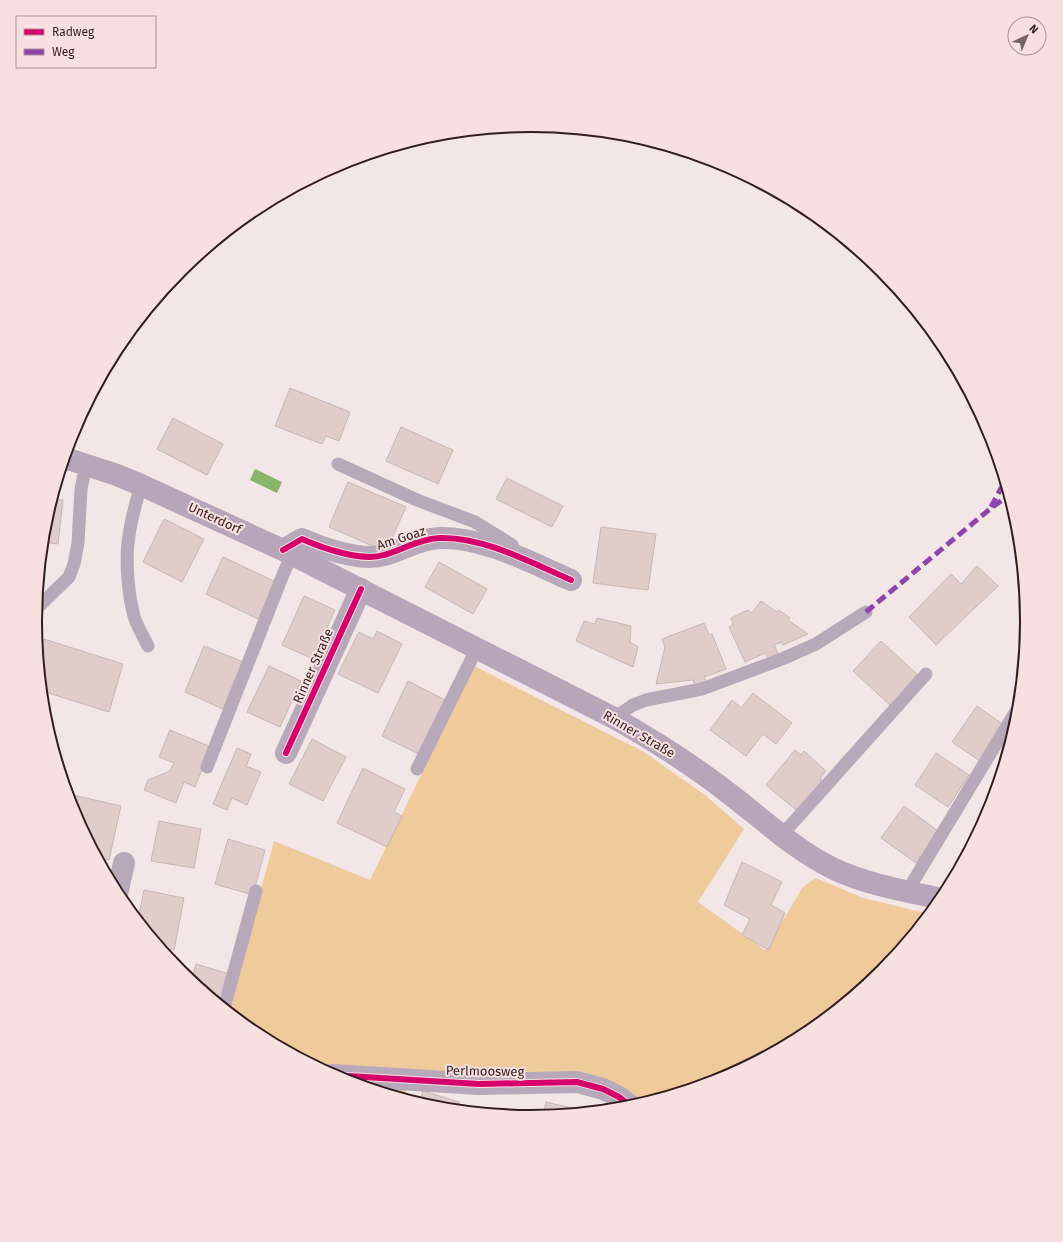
<svg xmlns="http://www.w3.org/2000/svg" width="1063" height="1242" viewBox="0 0 1063 1242" font-family="'Fira Sans',sans-serif">
<rect width="100%" height="100%" fill="#f2e6e6"/>
<!-- green -->
<polygon fill="#efca9a" points="474,666 644,752 705,795 744,829 698,902 765,950 803,887 816,878 863,898 930,914 882,972 807,1034 721,1080 641,1104 486,1077 408,1071 405,1099 341,1080 255,1034 228,1011 274,841 370,880"/>
<!-- water -->
<polygon fill="#89b569" points="255,469 282,482 277,493 250,480"/>
<!-- building -->
<g fill="#e0cdc9" stroke="#c6b6b3">
<polygon points="290,388 350,412 339,441 326,436 322,444 275,426"/>
<polygon points="173,418 223,444 207,475 157,449"/>
<polygon points="401,427 453,450 438,484 386,461"/>
<polygon points="507,478 563,506 552,527 496,499"/>
<polygon points="348,482 406,507 386,552 329,527"/>
<polygon points="52,499 63,500 58,544 43,542 45,524"/>
<polygon points="164,519 204,539 182,582 143,562"/>
<polygon points="601,527 656,534 648,590 593,583"/>
<polygon points="223,557 276,582 258,619 206,594"/>
<polygon points="439,562 487,589 473,614 425,587"/>
<polygon points="977,566 998,586 936,645 909,617 951,574 961,584"/>
<polygon points="304,596 335,610 313,659 282,645"/>
<polygon points="761,601 777,612 779,610 790,618 788,620 808,634 783,645 782,642 774,645 778,653 768,658 765,653 745,662 729,627 733,625 731,618 748,610 752,613"/>
<polygon points="597,618 631,626 630,642 638,647 633,667 576,641 584,621 595,624"/>
<polygon points="704,623 709,635 712,634 726,669 704,677 706,681 695,685 693,680 656,684 665,647 662,639"/>
<polygon points="377,631 402,644 378,693 338,674 359,632 373,639"/>
<polygon points="44,639 123,664 109,712 42,691 38,656"/>
<polygon points="881,641 919,676 891,706 853,671"/>
<polygon points="204,646 243,662 223,709 185,692"/>
<polygon points="269,666 301,681 280,727 247,712"/>
<polygon points="408,681 447,701 421,755 382,736"/>
<polygon points="753,693 792,723 776,744 763,734 746,756 710,730 732,700 741,708"/>
<polygon points="977,706 1005,726 980,761 952,742"/>
<polygon points="170,730 211,747 195,787 184,782 176,803 144,790 148,780 170,771 174,763 159,757"/>
<polygon points="312,739 346,757 323,801 289,784"/>
<polygon points="237,748 251,754 246,766 261,772 247,805 232,798 227,810 213,804"/>
<polygon points="795,750 801,755 804,751 826,771 821,777 821,790 801,814 766,785"/>
<polygon points="936,753 969,775 948,807 915,785"/>
<polygon points="363,768 405,789 394,812 402,816 387,847 337,823"/>
<polygon points="68,794 121,806 109,860 97,857 73,811"/>
<polygon points="904,806 938,831 916,863 881,838"/>
<polygon points="159,821 201,829 194,868 151,861"/>
<polygon points="228,839 265,850 253,895 215,884"/>
<polygon points="742,862 782,882 771,905 785,913 769,950 742,935 750,919 724,905"/>
<polygon points="144,890 184,898 174,950 160,947 157,943 158,937 151,936 138,920"/>
<polygon points="196,964 229,974 220,1005 191,981"/>
<polygon points="423,1091 459,1102 457,1110 434,1108 420,1103"/>
<polygon points="546,1102 589,1112 543,1116"/>
</g>
<g fill="none" stroke-linecap="round" stroke-linejoin="round">
<!-- lane -->
<g stroke="#b7a9ba" stroke-width="13">
<polyline points="338,464 417,500 475,522 512,545 514,550"/>
<path d="M141,485C136,502 131,519 129,536C125,558 128,594 134,616C137,626 143,636 148,646"/>
<polyline points="36,609 69,577 74,564 78,543 81,489 86,465"/>
<polyline points="614,718 633,705 646,700 702,689 782,659 816,644 866,612"/>
<polyline points="207,767 282,577 292,554"/>
<polyline points="417,769 477,648"/>
<polyline points="781,836 926,674"/>
<polyline points="909,891 914,880 1016,711"/>
<polyline points="224,1008 256,891"/>
</g>
<!-- street -->
<g stroke="#b7a9ba" stroke-width="22">
<path d="M283,550L302,539C322,548 362,562 384,555C402,550 419,539 439,538C482,536 532,563 571,580"/>
<polyline points="286,753 361,589"/>
<polyline points="117,894 124,863"/>
<polyline points="332,1075 479,1084 577,1082 603,1089 619,1097 632,1107"/>
</g>
<!-- secondary -->
<path stroke="#b7a6b9" stroke-width="22" d="M65,458L117,475L141,485L283,550L614,718C655,741 694,766 731,795C765,821 795,850 834,869C868,885 906,891 942,899"/>
<!-- quiet -->
<g stroke="#8e44ad" stroke-width="5" stroke-dasharray="10 5" stroke-linecap="butt">
<polyline points="991,507 1005,481"/>
<polyline points="866,612 990,509 1009,495"/>
</g>
<defs>
<g id="cycleway">
<path d="M283,550L302,539C322,548 362,562 384,555C402,550 419,539 439,538C482,536 532,563 571,580"/>
<polyline points="286,753 361,589"/>
<polyline points="332,1075 479,1084 577,1082 603,1089 619,1097 632,1107"/>
</g>
</defs>
<!-- cycleway casing -->
<use href="#cycleway" stroke="#f8e0e0" stroke-width="8"/>
<!-- cycleway -->
<use href="#cycleway" stroke="#d6006c" stroke-width="6"/>
</g>
<g text-anchor="middle" dominant-baseline="central" stroke-width="4" stroke-linejoin="round" paint-order="stroke">
<!-- street labels -->
<g font-size="13" fill="#331e1f" stroke="#f8e0e0">
<text transform="translate(215 518) rotate(25)">Unterdorf</text>
<text transform="translate(401 538) rotate(-18)">Am Goaz</text>
<text transform="translate(313 666) rotate(-66)">Rinner Straße</text>
<text transform="translate(639 734) rotate(30)">Rinner Straße</text>
<text transform="translate(485 1071) rotate(1)">Perlmoosweg</text>
</g>
</g>
<!-- crop -->
<path d="M0 0H1063V1242H0ZM42 621a489 489 0 1 1 978 0a489 489 0 1 1-978 0Z" fill="#f8e0e0" fill-rule="evenodd"/>
<path fill="none" stroke="#331e1f" stroke-width="2" d="M42 621a489 489 0 1 1 978 0a489 489 0 1 1-978 0Z"/>
<!-- legend -->
<rect x="16" y="16" width="140" height="52" fill="#f8e0e0" stroke="#a99293"/>
<rect x="24" y="29" width="20" height="6" fill="#d6006c" stroke="#a99293"/>
<text x="52" y="36" font-size="12" fill="#331e1f">Radweg</text>
<rect x="24" y="49" width="20" height="6" fill="#8e44ad" stroke="#a99293"/>
<text x="52" y="56" font-size="12" fill="#331e1f">Weg</text>
<!-- north arrow -->
<g transform="translate(1027 36) rotate(44)"><circle r="19" fill="#f8e0e0" stroke="#a99293"/>
<path d="M0-3L7 15L0 10L-7 15Z" fill="#766465"/>
<text y="-6" font-size="11" font-weight="bold" text-anchor="middle" fill="#331e1f">N</text>
</g>
</svg>
